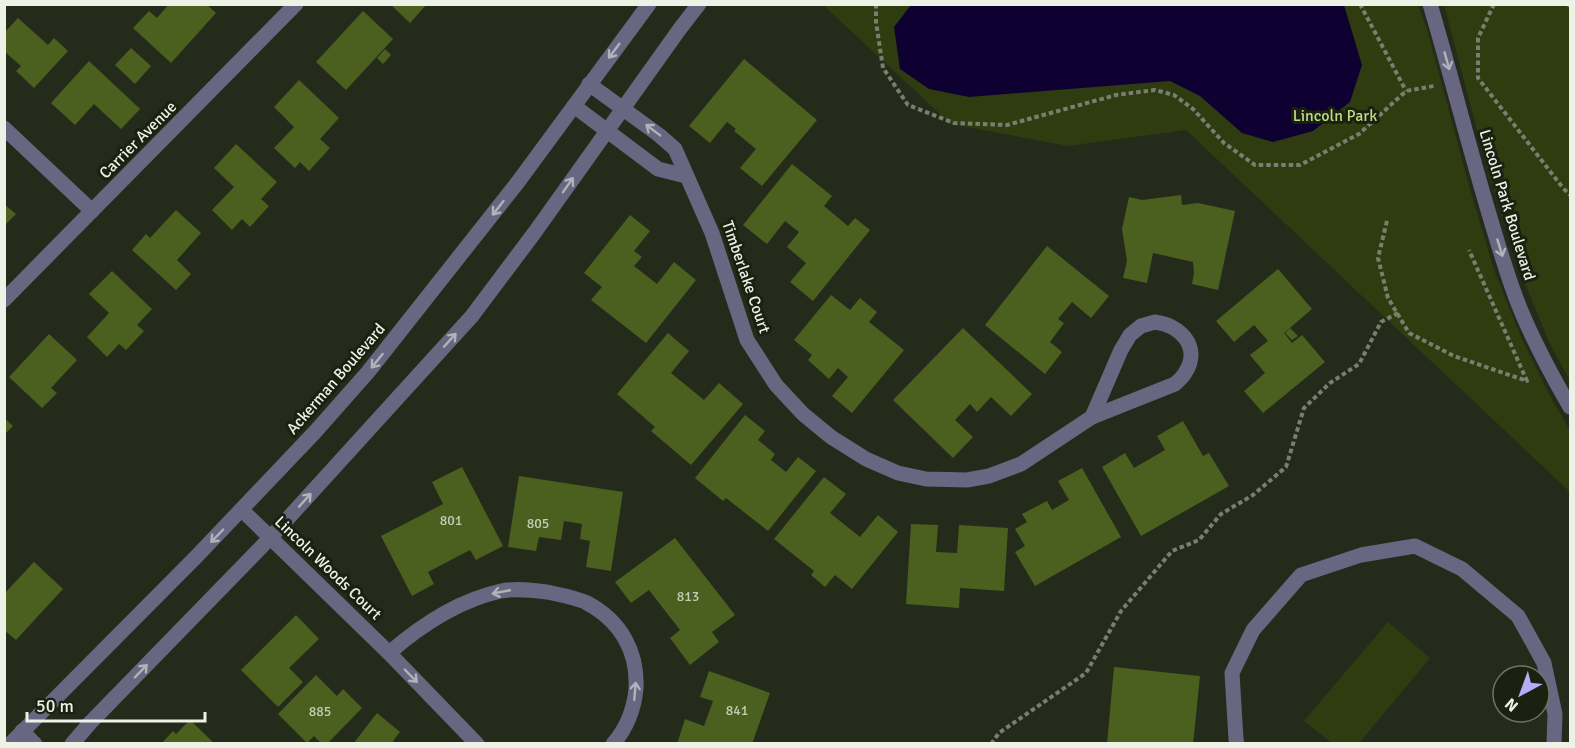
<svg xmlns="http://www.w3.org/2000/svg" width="1575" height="748" viewBox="0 0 1575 748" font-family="Signika,sans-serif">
<rect width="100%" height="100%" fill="#252b1a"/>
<!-- green -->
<g fill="#2e3c10">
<polygon points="823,5 1418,5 1427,29 1470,189 1494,270 1521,337 1548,392 1570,431 1570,492 1186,130 1068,146 951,124"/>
<polygon points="1444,5 1570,5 1570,381 1549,342 1519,269 1489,175"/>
<polygon points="1388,622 1430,658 1359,743 1332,743 1304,721"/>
</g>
<!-- water -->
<polygon fill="#0f0032" points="911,5 1344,5 1362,65 1350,102 1313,131 1273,142 1242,133 1200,96 1170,81 969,97 929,89 900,69 894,27"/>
<!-- building -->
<g fill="#4b5f1f">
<polygon points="169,4 206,4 216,13 171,63 133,28 149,11 157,18"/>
<polygon points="390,4 427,4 410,23"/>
<polygon points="363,11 393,39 346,90 316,62"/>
<polygon points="18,18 48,45 54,38 68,51 34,88 16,71 21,66 4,51 4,33"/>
<polygon points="131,48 151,66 135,84 115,65"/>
<polygon points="385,49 391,55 383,64 377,58"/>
<polygon points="744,59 817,120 762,186 740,168 756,149 734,131 736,129 727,122 710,143 689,126"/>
<polygon points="89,61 140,109 121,129 94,104 75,125 51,103"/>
<polygon points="299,80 339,118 320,139 330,148 309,171 300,162 295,168 274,148 294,127 274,107"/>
<polygon points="236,144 277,182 261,199 269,206 250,227 242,219 232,230 212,210 234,187 214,168"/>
<polygon points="792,164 832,196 824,206 848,226 855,218 870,230 813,301 790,282 806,263 787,247 799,232 785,221 767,244 743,225"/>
<polygon points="1181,195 1182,205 1198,203 1235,211 1218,290 1192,284 1194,273 1193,262 1153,253 1147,283 1123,278 1127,261 1122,229 1129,197 1142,200"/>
<polygon points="4,204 16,214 4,226"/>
<polygon points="176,210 201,233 177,260 191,274 176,290 132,250 146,234 150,238"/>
<polygon points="630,215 650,231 634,251 642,257 634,266 657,284 674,262 696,280 646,343 591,300 602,287 584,273"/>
<polygon points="1047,246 1109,296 1091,318 1072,302 1058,319 1064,323 1050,342 1062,352 1045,374 985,325"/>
<polygon points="1278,269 1312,309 1284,333 1292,343 1302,335 1325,362 1263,413 1244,391 1265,373 1250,355 1268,341 1254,325 1234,342 1216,321"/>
<polygon points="112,271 152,309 137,325 144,331 126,350 119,344 107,357 87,337 109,313 89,294"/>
<polygon points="831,295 850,310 860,298 877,312 869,322 904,350 852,413 832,396 848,377 838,368 829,379 808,360 812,355 794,340"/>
<polygon points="963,328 1032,394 1011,416 991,397 977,412 970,404 955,420 973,437 953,458 893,400"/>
<polygon points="1290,328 1298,336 1292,340 1285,333"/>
<polygon points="668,333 689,351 671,373 704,400 719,383 743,404 691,465 651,431 655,427 617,394"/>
<polygon points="49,334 77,360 51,388 57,393 42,408 9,377"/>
<polygon points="745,415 765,431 758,440 775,454 771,460 786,472 798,457 816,471 768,531 726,498 723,501 695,478"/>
<polygon points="4,418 13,426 4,435"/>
<polygon points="1183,421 1203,456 1209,453 1229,486 1141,536 1102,467 1125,453 1134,468 1165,450 1157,436"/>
<polygon points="462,467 503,546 476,560 470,550 428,572 434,584 412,596 381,536 443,504 432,482"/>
<polygon points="1082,468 1121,537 1035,586 1015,552 1025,546 1015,529 1027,522 1022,514 1047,501 1052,510 1069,500 1058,481"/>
<polygon points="519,476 623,492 611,571 586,567 590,541 580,539 582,524 564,521 561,540 539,537 536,551 508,547"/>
<polygon points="824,477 846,494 830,513 860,537 878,515 898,532 852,589 835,575 825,587 811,575 814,571 774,539"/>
<polygon points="911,524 938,525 936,552 957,553 959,525 1008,528 1004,591 960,588 959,608 906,604"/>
<polygon points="675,538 735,615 712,632 719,642 690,665 670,638 680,630 649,590 631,603 615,582"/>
<polygon points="34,562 63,589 16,640 4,630 4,594"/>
<polygon points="296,615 319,639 289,668 303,682 278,707 241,670"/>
<polygon points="1114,667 1200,676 1193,744 1107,744"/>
<polygon points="709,671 770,693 752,744 677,744 685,719 704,726 713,701 700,697"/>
<polygon points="316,675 337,696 343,689 362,708 327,744 322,744 314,736 307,743 278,714"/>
<polygon points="377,713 400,732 393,741 396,744 353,744"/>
<polygon points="190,720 215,744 161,744 173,731 176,734"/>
</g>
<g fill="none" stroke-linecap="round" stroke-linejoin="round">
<!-- path -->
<g stroke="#797f70" stroke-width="4" stroke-dasharray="4.5 3" stroke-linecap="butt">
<polyline points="876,4 876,22 883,68 908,105 954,123 1007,125 1116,95 1155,90 1174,95 1193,109 1224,143 1255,165 1300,165 1359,134 1406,91 1434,86"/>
<polyline points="1360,4 1406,91"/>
<polyline points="1494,4 1478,38 1478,78 1563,188 1570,195"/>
<polyline points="1568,4 1570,6"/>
<polyline points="1387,221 1378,258 1388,298 1409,333 1454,356 1527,381 1469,250"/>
<polyline points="991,744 999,733 1086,673 1121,611 1172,551 1199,540 1221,514 1253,495 1286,467 1304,408 1330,383 1359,364 1381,322 1398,313"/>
</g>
<!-- minor -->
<g stroke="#686681" stroke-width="15">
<path d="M1430,4C1458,98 1480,194 1512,287C1526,328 1548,369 1570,407"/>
<polyline points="589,84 659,135 675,149 712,233 747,340 776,385 803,414 831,437 866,459 898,473 926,479 967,480 989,476 1021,464 1092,417"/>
<polyline points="574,106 658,169 686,176"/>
<polyline points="4,128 92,211"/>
<polyline points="4,300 296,4"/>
<path d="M1155,322C1180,325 1202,347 1185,373C1183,377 1178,381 1175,384L1092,417L1121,350L1130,335L1141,326Z"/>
<polyline points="242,510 389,653"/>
<polyline points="22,731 35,744"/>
<path d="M477,744L389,653C420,626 460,600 501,591C516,588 532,590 547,592C560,595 575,597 587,603C621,621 638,652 636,689C634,709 626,729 613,744"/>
<polyline points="1237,744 1236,739 1232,673 1253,630 1301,575 1361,555 1415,546 1462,569 1518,616 1544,663 1555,714 1554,744"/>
</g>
<!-- tertiary -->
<g stroke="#686681" stroke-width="15">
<polyline points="10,744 195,558 315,432 368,372 518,182 649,4"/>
<polyline points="72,744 90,723 271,537 472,316 535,232 679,30 699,4"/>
</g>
</g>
<!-- one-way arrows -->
<defs><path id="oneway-shaft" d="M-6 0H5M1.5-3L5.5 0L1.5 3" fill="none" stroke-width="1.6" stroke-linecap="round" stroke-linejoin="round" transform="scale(1.5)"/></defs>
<g stroke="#b1b3b9">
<use href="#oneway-shaft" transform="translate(614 51) rotate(127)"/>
<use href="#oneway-shaft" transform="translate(1447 61) rotate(74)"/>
<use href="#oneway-shaft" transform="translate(653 130) rotate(-143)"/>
<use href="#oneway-shaft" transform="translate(568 185) rotate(-55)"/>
<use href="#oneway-shaft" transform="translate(498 208) rotate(128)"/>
<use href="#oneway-shaft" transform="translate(1500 248) rotate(73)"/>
<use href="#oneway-shaft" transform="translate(450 340) rotate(-48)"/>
<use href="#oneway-shaft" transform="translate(377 361) rotate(129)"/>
<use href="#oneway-shaft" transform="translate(305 500) rotate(-48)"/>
<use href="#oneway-shaft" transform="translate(217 536) rotate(134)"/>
<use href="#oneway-shaft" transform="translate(501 592) rotate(169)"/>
<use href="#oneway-shaft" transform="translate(141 671) rotate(-46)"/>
<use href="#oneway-shaft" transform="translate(411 676) rotate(46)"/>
<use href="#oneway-shaft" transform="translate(635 691) rotate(-85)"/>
</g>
<g text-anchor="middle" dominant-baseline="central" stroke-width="6" stroke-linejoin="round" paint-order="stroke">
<!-- number labels -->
<g font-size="14" fill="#c4cdb5">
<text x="451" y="520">801</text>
<text x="538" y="523">805</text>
<text x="688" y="596">813</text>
<text x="737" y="710">841</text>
<text x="320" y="711">885</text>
</g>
<!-- park labels -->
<g font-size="16" fill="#bddd83" stroke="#1b2110">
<text x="1335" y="116">Lincoln Park</text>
</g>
<!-- street labels -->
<g font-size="16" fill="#edf2e7" stroke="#1b2110">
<text transform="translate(138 140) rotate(-45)">Carrier Avenue</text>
<text transform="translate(1507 205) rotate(73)">Lincoln Park Boulevard</text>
<text transform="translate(746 277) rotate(71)">Timberlake Court</text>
<text transform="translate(336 379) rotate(-49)">Ackerman Boulevard</text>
<text transform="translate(328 568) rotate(44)">Lincoln Woods Court</text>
</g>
</g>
<!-- border -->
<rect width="1575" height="748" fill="none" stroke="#edf2e7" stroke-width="12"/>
<!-- north arrow -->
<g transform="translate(1521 694) rotate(221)"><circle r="28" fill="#1b2110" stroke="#6f7566" stroke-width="1.5"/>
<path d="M0-4.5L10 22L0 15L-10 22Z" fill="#b3adf9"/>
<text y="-9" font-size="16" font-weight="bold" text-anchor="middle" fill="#edf2e7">N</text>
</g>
<!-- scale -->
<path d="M27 712v9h178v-9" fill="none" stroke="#edf2e7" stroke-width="3"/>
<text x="36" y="712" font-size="18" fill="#edf2e7" stroke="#1b2110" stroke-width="4.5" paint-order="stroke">50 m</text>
</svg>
